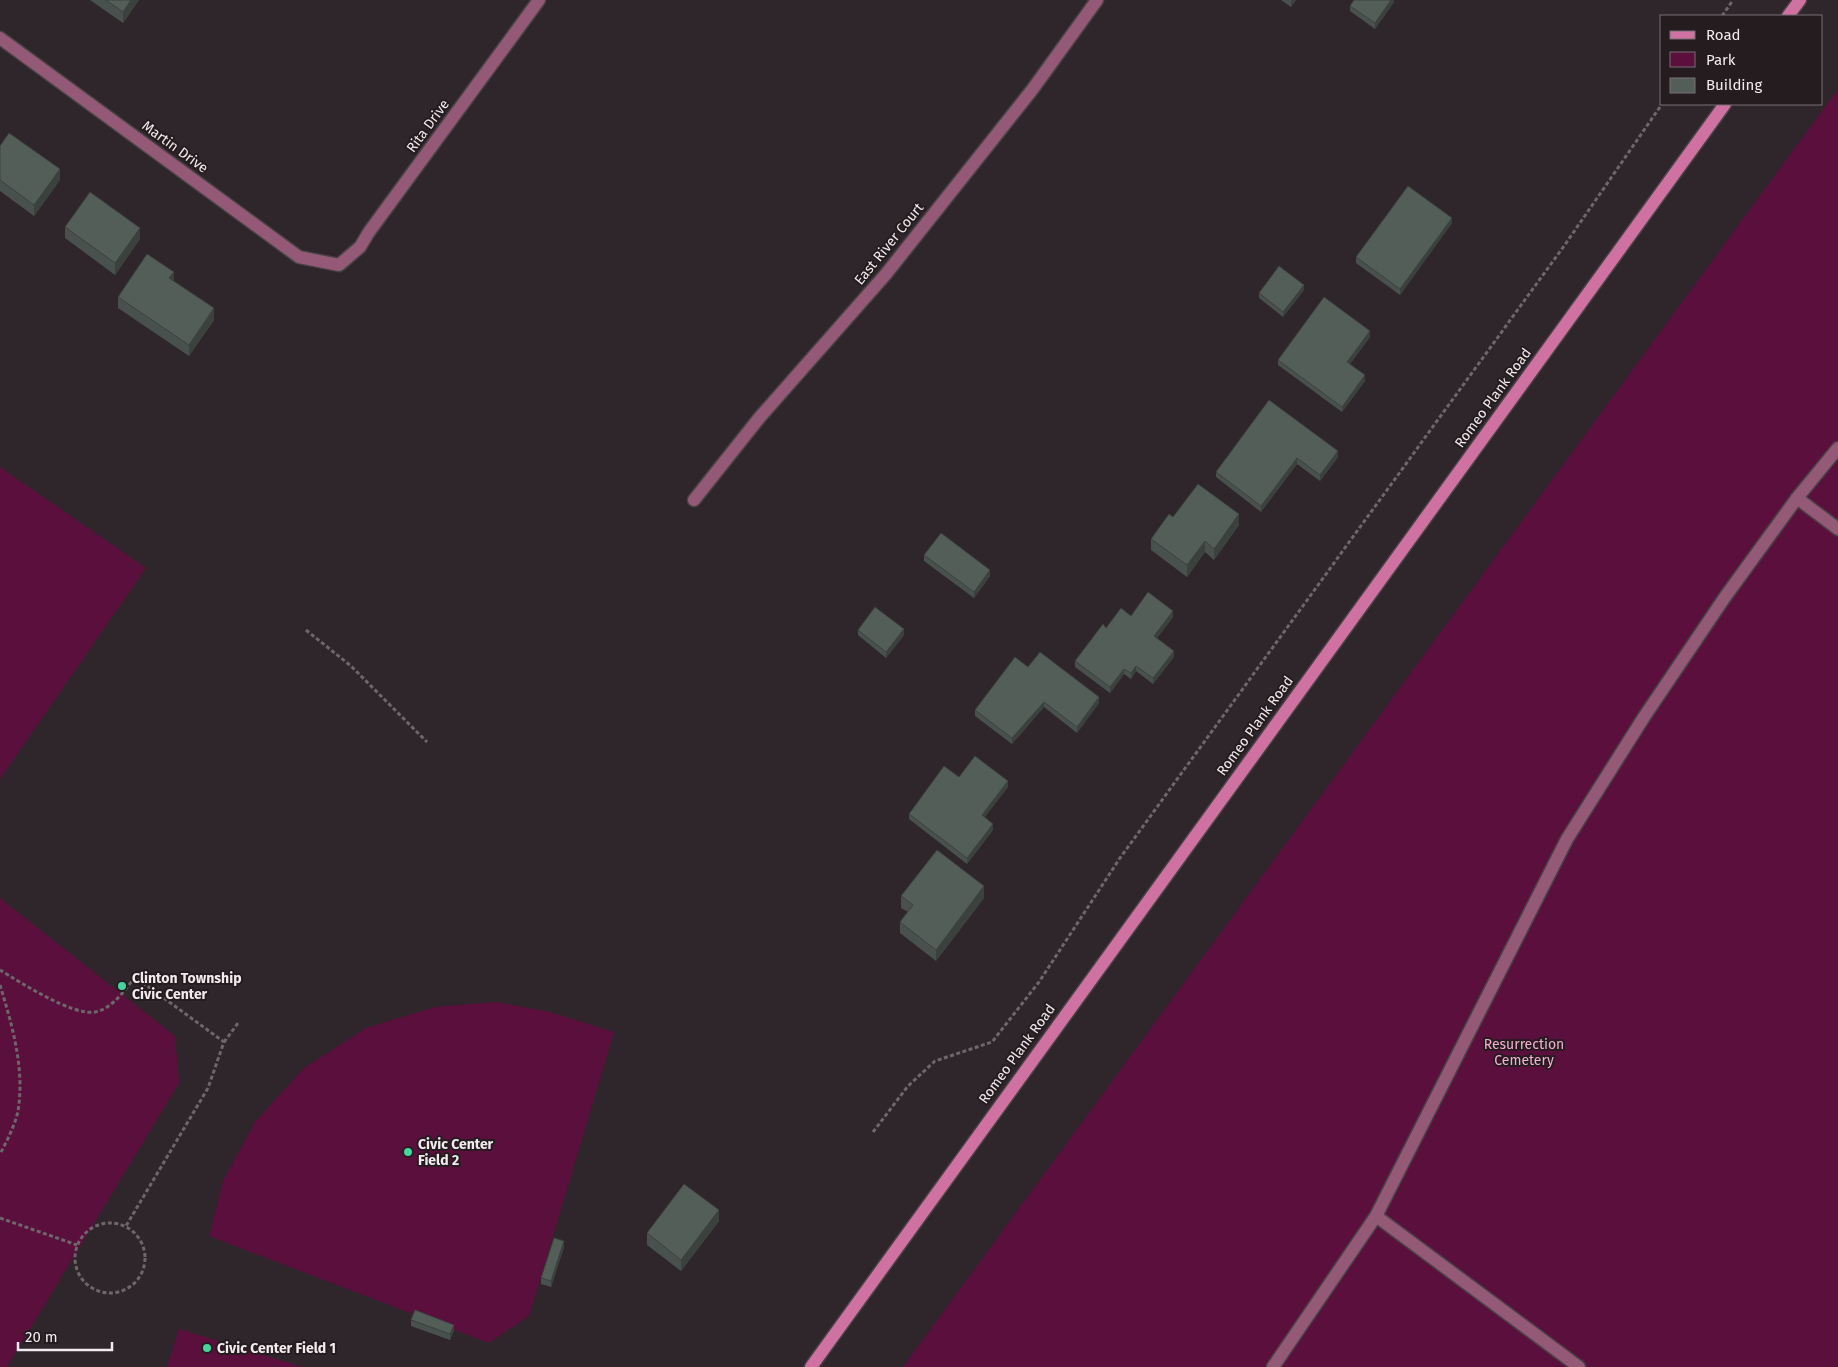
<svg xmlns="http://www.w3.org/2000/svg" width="1838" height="1367" font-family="'Fira Sans',sans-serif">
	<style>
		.green { fill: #5b0f3d }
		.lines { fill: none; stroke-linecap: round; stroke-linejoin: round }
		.lane-casing { stroke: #494245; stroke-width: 15 }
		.street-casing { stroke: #494245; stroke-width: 15 }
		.secondary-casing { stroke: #494245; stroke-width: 15 }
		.path { stroke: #6d666a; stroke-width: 3; stroke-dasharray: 4 2.5; stroke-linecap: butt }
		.lane { stroke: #935976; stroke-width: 12 }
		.street { stroke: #935976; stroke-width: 12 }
		.secondary { stroke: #cf72a2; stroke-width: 12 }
		.wall { fill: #48514d }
		.shaded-wall { fill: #3b423e }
		.building { fill: #545e59; stroke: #3b423e }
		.poi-dot { fill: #47d49e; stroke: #251c20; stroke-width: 2 }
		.labels { text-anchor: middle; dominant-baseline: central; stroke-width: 4; stroke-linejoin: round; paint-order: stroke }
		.street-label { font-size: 14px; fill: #f1ebee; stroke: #251c20 }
		.poi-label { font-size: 14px; font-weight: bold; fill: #f1ebee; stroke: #251c20; text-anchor: start }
		.park-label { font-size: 14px; fill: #f5add0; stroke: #251c20 }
	</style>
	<rect width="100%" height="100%" fill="#2e262a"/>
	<g class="green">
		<path d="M 1838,89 L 1838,1367 L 903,1367 Z"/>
		<path d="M 0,467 L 146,568 L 0,779 Z"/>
		<path d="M 0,898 L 175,1036 L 179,1083 L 7,1367 L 0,1367 Z"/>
		<path d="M 496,1002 L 550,1012 L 614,1032 L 529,1316 L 489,1343 L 209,1236 L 223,1181 L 255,1122 L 304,1068 L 366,1028 L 435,1007 Z"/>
		<path d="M 179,1329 L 303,1367 L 167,1367 Z"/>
	</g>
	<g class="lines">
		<g class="lane-casing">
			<g id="lane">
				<path d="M 1797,498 L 1838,529"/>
				<path d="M 1376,1216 L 1579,1367"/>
				<path d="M 1273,1367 L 1376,1216 L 1567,839 L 1644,717 L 1725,597 L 1797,498 L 1838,448"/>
			</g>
		</g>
		<g class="street-casing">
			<g id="street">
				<path d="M 0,38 L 299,257 L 339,265 L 360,247 L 369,232 L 539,0"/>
				<path d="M 694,500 L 760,417 L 886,274 L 1032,90 L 1097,0"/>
			</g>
		</g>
		<g class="secondary-casing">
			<g id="secondary">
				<path d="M 1788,16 L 1800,0"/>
				<path d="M 811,1367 L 1725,104"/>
			</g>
		</g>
		<g class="path">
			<path d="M 1722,16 L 1733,0"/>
			<path d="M 306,630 L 351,666 L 427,742"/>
			<path d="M 0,970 C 20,982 72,1016 95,1012 C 112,1009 125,990 135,977 L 224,1042 L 208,1088 L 126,1226"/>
			<path d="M 0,985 C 12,1025 25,1068 18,1111 C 15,1125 7,1141 0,1154"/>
			<path d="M 224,1042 L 238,1023"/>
			<path d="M 873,1132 L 908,1086 L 935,1061 L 992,1042 L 1039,982 L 1120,858 L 1564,246 L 1662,104"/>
			<path d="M 0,1218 L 77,1245"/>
			<circle cx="110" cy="1258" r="35"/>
		</g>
		<use href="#lane" class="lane"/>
		<use href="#street" class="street"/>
		<use href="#secondary" class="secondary"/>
	</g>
	<g class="wall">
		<path d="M 90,0 L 139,0 L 123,23 Z"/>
		<path d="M 1281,0 L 1296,0 L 1291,7 Z"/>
		<path d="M 1394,0 L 1394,2 L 1375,29 L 1350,11 L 1350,6 Z"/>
		<path d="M 0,146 L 60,180 L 34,216 L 0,191 Z"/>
		<path d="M 1452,223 L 1400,295 L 1356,263 L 1356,257 Z"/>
		<path d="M 65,227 L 140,239 L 115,275 L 65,238 Z"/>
		<path d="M 174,281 L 214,320 L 189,356 L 118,308 L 118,297 Z"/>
		<path d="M 1304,290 L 1283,317 L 1259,298 L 1259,293 Z"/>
		<path d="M 1370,337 L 1350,364 L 1365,381 L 1342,412 L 1278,365 L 1278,360 Z"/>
		<path d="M 1269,400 L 1338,457 L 1320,481 L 1297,464 L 1261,512 L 1216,477 L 1216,472 Z"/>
		<path d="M 1173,517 L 1239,525 L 1214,560 L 1205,552 L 1187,577 L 1151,550 L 1151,539 Z"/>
		<path d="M 924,555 L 990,576 L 974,598 L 924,561 Z"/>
		<path d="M 1131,616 L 1173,617 L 1157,638 L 1174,657 L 1153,684 L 1136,671 L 1131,679 L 1124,674 L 1110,693 L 1075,667 L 1075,661 Z"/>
		<path d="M 858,630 L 904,635 L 886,658 L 858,635 Z"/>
		<path d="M 1028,667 L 1099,703 L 1077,733 L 1044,707 L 1012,744 L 975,716 L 975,710 Z"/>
		<path d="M 959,777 L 1008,787 L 984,817 L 993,830 L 967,864 L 909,819 L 909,814 Z"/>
		<path d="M 901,896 L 984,898 L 936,961 L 900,933 L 900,922 L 908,912 L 901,908 Z"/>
		<path d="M 719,1221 L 681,1271 L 647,1245 L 647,1233 Z"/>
		<path d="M 564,1247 L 551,1287 L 541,1284 L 541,1278 Z"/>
		<path d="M 411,1320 L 454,1330 L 450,1340 L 411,1326 Z"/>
	</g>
	<g class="shaded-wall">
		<path d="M 131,0 L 139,0 L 123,23 L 123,12 Z"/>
		<path d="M 1291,0 L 1296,0 L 1291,7 Z"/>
		<path d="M 1391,0 L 1394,0 L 1394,2 L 1375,29 L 1375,23 Z"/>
		<path d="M 60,169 L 60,180 L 34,216 L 34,205 Z"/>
		<path d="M 1452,218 L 1452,223 L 1400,295 L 1400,289 Z"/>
		<path d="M 140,228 L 140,239 L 115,275 L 115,263 Z"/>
		<path d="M 174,272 L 174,283 L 169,278 Z"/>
		<path d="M 1304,285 L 1304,290 L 1283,317 L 1283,312 Z"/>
		<path d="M 214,308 L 214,320 L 189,356 L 189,345 Z"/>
		<path d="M 1370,331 L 1370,337 L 1347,368 L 1347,362 Z"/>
		<path d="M 1365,375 L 1365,381 L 1342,412 L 1342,407 Z"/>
		<path d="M 1338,451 L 1338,457 L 1320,481 L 1320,475 Z"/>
		<path d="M 1297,458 L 1297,464 L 1261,512 L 1261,506 Z"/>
		<path d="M 1239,514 L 1239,525 L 1214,560 L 1214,549 Z"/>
		<path d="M 1205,541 L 1205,552 L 1187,577 L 1187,565 Z"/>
		<path d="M 990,570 L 990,576 L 974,598 L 974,592 Z"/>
		<path d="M 1173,611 L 1173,617 L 1154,642 L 1154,636 Z"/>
		<path d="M 904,629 L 904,635 L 886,658 L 886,652 Z"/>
		<path d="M 1174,651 L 1174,657 L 1153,684 L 1153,678 Z"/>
		<path d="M 1136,666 L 1136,671 L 1131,679 L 1131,673 Z"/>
		<path d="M 1124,669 L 1124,674 L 1110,693 L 1110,687 Z"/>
		<path d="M 1099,697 L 1099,703 L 1077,733 L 1077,727 Z"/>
		<path d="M 1044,702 L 1044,707 L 1012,744 L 1012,738 Z"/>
		<path d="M 1008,781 L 1008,787 L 982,821 L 982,815 Z"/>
		<path d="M 993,824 L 993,830 L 967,864 L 967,858 Z"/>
		<path d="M 984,886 L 984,898 L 936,961 L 936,950 Z"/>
		<path d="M 719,1210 L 719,1221 L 681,1271 L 681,1260 Z"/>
		<path d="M 564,1241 L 564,1247 L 551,1287 L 551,1281 Z"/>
		<path d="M 454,1325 L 454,1330 L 450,1340 L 450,1334 Z"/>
	</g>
	<g class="building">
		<path d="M 106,0 L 131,0 L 123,12 Z"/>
		<path d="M 1354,0 L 1391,0 L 1375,23 L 1350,6 Z"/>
		<path d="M 9,133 L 60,169 L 34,205 L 0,180 L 0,146 Z"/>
		<path d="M 1408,186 L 1452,218 L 1400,289 L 1356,257 Z"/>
		<path d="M 90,192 L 140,228 L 115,263 L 65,227 Z"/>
		<path d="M 147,254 L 174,272 L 169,278 L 214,308 L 189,345 L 118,297 Z"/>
		<path d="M 1279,266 L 1304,285 L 1283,312 L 1259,293 Z"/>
		<path d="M 1324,297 L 1370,331 L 1347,362 L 1365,375 L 1342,407 L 1278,360 Z"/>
		<path d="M 1269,400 L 1338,451 L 1320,475 L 1297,458 L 1261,506 L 1216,472 Z"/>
		<path d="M 1198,484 L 1239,514 L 1214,549 L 1205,541 L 1187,565 L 1151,539 L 1169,514 L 1173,517 Z"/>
		<path d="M 941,533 L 990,570 L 974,592 L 924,555 Z"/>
		<path d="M 1148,592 L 1173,611 L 1154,636 L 1174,651 L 1153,678 L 1136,666 L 1131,673 L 1124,669 L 1110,687 L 1075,661 L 1103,624 L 1106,628 L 1121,608 L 1131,616 Z"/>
		<path d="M 875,607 L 904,629 L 886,652 L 858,630 Z"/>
		<path d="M 1040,652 L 1099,697 L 1077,727 L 1044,702 L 1012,738 L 975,710 L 1015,657 L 1028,667 Z"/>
		<path d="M 975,756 L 1008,781 L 982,815 L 993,824 L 967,858 L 909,814 L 944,766 L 959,777 Z"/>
		<path d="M 937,850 L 984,886 L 936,950 L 900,922 L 913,905 L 901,896 Z"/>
		<path d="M 684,1184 L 719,1210 L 681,1260 L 647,1233 Z"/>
		<path d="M 554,1238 L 564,1241 L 551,1281 L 541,1278 Z"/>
		<path d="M 415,1310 L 454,1325 L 450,1334 L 411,1320 Z"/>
	</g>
	<g class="poi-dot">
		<circle cx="122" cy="986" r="5"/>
		<circle cx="408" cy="1152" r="5"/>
		<circle cx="207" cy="1348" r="5"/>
	</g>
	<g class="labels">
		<g class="street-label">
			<text transform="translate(428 126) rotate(-54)">Rita Drive</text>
			<text transform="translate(175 147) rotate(36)">Martin Drive</text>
			<text transform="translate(889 244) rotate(-51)">East River Court</text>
			<text transform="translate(1493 398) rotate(-54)">Romeo Plank Road</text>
			<text transform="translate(1255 726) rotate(-54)">Romeo Plank Road</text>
			<text transform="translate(1017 1054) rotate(-54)">Romeo Plank Road</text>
		</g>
		<g class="poi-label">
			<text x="132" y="978">Clinton Township<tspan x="132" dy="16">Civic Center</tspan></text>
			<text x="418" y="1144">Civic Center<tspan x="418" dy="16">Field 2</tspan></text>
			<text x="217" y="1348">Civic Center Field 1</text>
		</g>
		<g class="park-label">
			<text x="1524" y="1044">Resurrection<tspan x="1524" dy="16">Cemetery</tspan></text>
		</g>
	</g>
	<rect x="1660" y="15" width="162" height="90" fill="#251c20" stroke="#776f72"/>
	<rect x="1670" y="31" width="25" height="8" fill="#cf72a2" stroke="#776f72"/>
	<text x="1706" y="40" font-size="15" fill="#f1ebee">Road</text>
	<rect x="1670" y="52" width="25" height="15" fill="#5b0f3d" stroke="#776f72"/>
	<text x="1706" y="65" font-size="15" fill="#f1ebee">Park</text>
	<rect x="1670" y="78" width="25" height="15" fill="#545e59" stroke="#776f72"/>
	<text x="1706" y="90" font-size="15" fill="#f1ebee">Building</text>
	<path d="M18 1342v8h94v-8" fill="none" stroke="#f1ebee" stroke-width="2.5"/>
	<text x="25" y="1342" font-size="15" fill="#f1ebee" stroke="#251c20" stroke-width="4" paint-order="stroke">20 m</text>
</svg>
